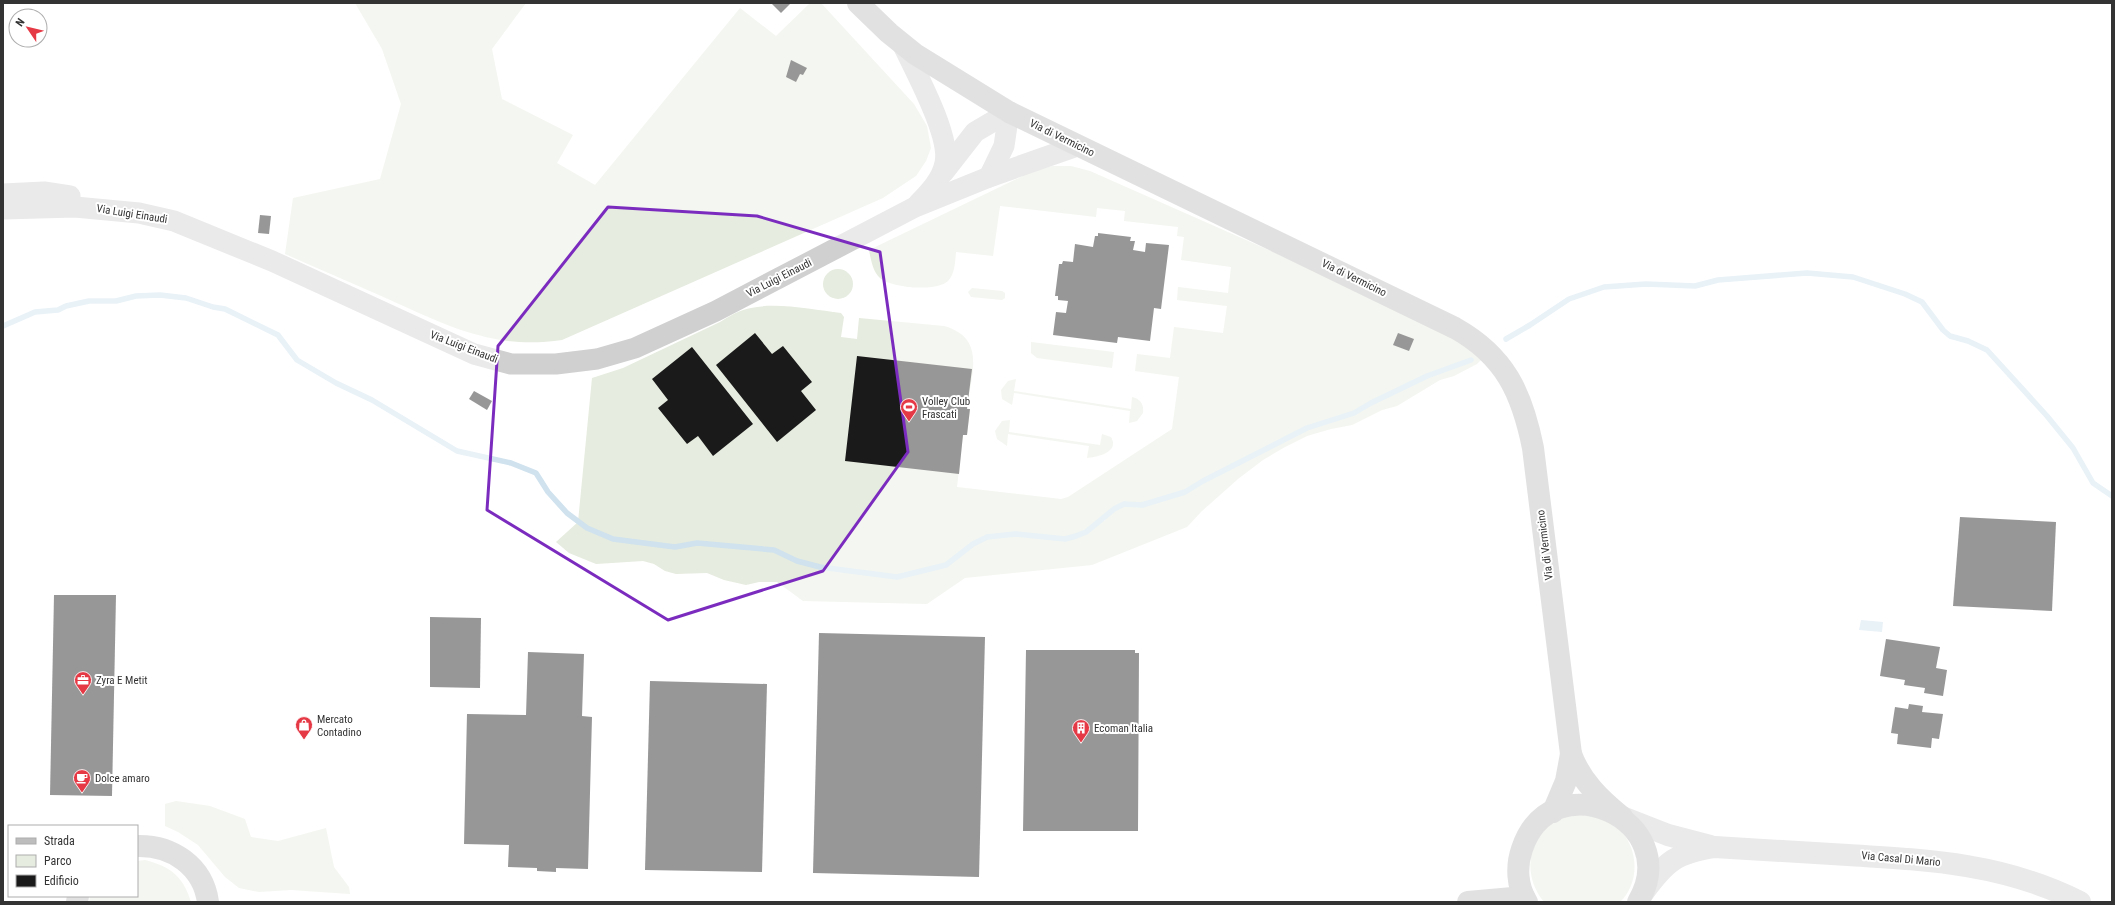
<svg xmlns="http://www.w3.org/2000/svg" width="2115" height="905" font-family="'Roboto Condensed',sans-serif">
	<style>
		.green { fill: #e6ecdf }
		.water { fill: #cfe2ee }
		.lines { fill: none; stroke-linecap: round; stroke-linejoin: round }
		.stream { stroke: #cfe2ee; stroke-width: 5.5 }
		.building { fill: #1a1a1a }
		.minor { stroke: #d0d0d0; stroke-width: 21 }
		.tertiary { stroke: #d0d0d0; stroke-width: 22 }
		.secondary { stroke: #bdbdbd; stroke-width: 22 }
		.marked { fill: none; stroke: #7b2cbf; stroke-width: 3; stroke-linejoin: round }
		.labels { text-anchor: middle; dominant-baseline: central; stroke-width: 4; stroke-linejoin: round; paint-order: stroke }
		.street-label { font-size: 11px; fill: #333; stroke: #fff }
		.poi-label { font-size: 11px; fill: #333; stroke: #fff; text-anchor: start }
	</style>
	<rect width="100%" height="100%" fill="#fff"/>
	<g class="green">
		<path d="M 355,3 L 526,3 L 492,49 L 502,99 L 573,135 L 557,163 L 595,185 L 740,8 L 776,36 L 810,3 L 821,3 L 914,104 L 927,126 L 931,148 L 926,161 L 916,176 L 883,198 L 562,340 C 494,350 448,326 388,299 C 354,284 319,269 285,254 L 293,198 L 380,179 L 401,104 L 382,49 Z"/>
		<path d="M 1052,166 L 1071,166 L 1090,171 L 1413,314 L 1466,346 L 1481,360 L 1477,364 L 1454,376 L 1440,380 L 1397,406 L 1382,410 L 1352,425 L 1331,429 L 1307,436 L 1285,447 L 1263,460 L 1238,479 L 1202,511 L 1187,527 L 1092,565 L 965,578 L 927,604 L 803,601 L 777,582 L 759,582 L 746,585 L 724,580 L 707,573 L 676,574 L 665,571 L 654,564 L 643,561 L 596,564 L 569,553 L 556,542 L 578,522 L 592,378 L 623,368 L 720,322 C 730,316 739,310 751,308 C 777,302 814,310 841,313 L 844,317 L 841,337 L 857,339 L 859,318 L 944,326 C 987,338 971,375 967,408 L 970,409 L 967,435 L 963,435 L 957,487 L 1061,499 L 1068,497 L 1172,429 L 1179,377 L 1135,371 L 1137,354 L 1170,358 L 1174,327 L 1223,333 L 1227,306 L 1177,300 L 1178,287 L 1228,293 L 1231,267 L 1181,260 L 1184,237 L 1177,236 L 1178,227 L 1124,221 L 1125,211 L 1097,208 L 1096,217 L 1000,206 L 993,256 L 956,252 C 955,262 955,274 948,281 C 937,292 891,288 880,278 C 873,272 871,260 869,250 L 1033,171 Z"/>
		<circle cx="838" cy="284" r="15"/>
		<path d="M 972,288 L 1002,291 L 1005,293 L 1005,298 L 1002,300 L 971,297 L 968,292 Z"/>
		<path d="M 1031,342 L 1114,352 L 1112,368 L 1037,358 L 1031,353 Z"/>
		<path d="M 1016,379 L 1014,391 L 1131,409 L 1132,397 C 1141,399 1144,405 1143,413 L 1137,421 L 1129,423 L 1130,411 L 1014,393 L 1012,405 L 1002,399 L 1001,390 L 1008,381 Z"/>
		<path d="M 1010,420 L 1009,432 L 1100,445 L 1102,434 L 1111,437 C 1120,452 1098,457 1087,458 L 1089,446 L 1008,434 L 1007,446 L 997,439 L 995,431 L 1002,421 Z"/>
		<path d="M 176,801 L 210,806 L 245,819 L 251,837 L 278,841 L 326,828 L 334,867 L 349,887 L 350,894 L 291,890 L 259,892 L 239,888 L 225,877 L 198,845 L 178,832 L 165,826 L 165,804 Z"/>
		<path d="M 1572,814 C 1577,814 1585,812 1590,814 C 1596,815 1619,828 1622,832 C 1639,852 1639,884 1620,902 L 1544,902 C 1523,877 1526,840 1555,821 C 1560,818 1566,816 1572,814 Z"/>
		<path d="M 145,860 C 171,867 183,876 191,902 L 89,902 L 90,896 L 137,896 L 137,861 Z"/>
	</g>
	<path class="water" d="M 1861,620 L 1883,622 L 1882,632 L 1859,630 Z"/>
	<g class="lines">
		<g class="stream">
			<path d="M 3,326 L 35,312 L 58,310 L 66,306 L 89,301 L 116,301 L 136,296 L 160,295 L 186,298 L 213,307 L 225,309 L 278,335 L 297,360 L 336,383 L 372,400 L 457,451 L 511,463 L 536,473 L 548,492 L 567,513 L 587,528 L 613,539 L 675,547 L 697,543 L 774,550 L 797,561 L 820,567 L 897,577 L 946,565 L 973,544 L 987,537 L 1015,534 L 1065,539 L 1076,536 L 1086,532 L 1114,509 L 1124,504 L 1142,505 L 1185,492 L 1203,481 L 1307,428 L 1354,413 L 1371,403 L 1427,376 L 1471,360"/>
			<path d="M 1506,339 L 1530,325 L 1569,299 L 1604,287 L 1646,284 L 1695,286 L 1718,280 L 1807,273 L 1853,277 L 1905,294 L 1922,302 L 1943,330 L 1950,336 L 1968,341 L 1987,350 L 2047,416 L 2073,448 L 2093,483 L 2112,496"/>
		</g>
	</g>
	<g class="building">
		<path d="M 771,3 L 791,3 L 781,13 Z"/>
		<path d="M 791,60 L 807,68 L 803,75 L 800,74 L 796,82 L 786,77 Z"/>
		<path d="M 260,215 L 271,216 L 269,234 L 258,233 Z"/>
		<path d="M 1098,233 L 1131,237 L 1130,241 L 1135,241 L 1133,250 L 1145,252 L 1146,243 L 1169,245 L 1161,309 L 1154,308 L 1150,341 L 1118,337 L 1117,343 L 1053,335 L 1056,312 L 1066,313 L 1068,301 L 1058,300 L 1058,296 L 1055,296 L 1059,264 L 1062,264 L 1063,261 L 1073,262 L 1075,244 L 1093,247 L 1095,236 L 1098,236 Z"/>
		<path d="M 755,333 L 772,354 L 783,346 L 812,382 L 801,391 L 816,410 L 777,442 L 716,365 Z"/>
		<path d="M 1398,333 L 1414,339 L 1409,351 L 1393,345 Z"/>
		<path d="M 692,347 L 753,424 L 713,456 L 698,436 L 687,444 L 658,408 L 668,400 L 652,379 Z"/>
		<path d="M 857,356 L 972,369 L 967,409 L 970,409 L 967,435 L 963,435 L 959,474 L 845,461 Z"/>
		<path d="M 474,391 L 492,401 L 487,410 L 469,399 Z"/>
		<path d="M 1960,517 L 2056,522 L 2052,611 L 1953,606 Z"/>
		<path d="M 54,595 L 116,595 L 112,796 L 50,795 Z"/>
		<path d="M 430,617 L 481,618 L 480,688 L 430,687 Z"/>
		<path d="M 819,633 L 985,637 L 979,877 L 813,873 Z"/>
		<path d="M 1886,639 L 1940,647 L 1936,668 L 1947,670 L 1943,696 L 1924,693 L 1925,688 L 1904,685 L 1905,680 L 1880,676 Z"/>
		<path d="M 1026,650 L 1135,650 L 1135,653 L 1139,653 L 1138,831 L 1023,831 Z"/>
		<path d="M 528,652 L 584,654 L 582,716 L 592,717 L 588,869 L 556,868 L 556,872 L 537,871 L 537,868 L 508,867 L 509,845 L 464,844 L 467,714 L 526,715 Z"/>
		<path d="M 650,681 L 767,684 L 762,872 L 645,870 Z"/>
		<path d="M 1909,704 L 1923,706 L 1922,712 L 1943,714 L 1939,739 L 1932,738 L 1931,748 L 1897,744 L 1898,734 L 1891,733 L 1895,707 L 1908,709 Z"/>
	</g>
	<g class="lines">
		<g class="minor">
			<path d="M 903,45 C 915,71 951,136 945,163 C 942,179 930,192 918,204"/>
			<path d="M 943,173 L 975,132 L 1009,112"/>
			<path d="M 989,177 L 1004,146 L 1009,112"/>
			<path d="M 3,194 L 44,192 L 70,196"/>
			<path d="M 3,209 L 75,207 L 139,213 L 174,221 L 272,261 L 474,354 L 511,364 L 556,364 L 597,359 L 635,348 L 716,311 L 915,207 L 989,177 L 1077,146"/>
		</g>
		<g class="tertiary">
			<path d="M 1622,817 L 1668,835 L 1710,846"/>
			<path d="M 1643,893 C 1666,861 1676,853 1715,847 C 1759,850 1803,852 1848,855 C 1931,860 2005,864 2080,902"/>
		</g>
		<g class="secondary">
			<path d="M 858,3 L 889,33 L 915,54 L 1009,112 L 1455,328 C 1505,356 1522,393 1533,448 L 1571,754 C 1581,781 1600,799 1622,817"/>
			<path d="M 1553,812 L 1566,781 L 1571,754"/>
			<path d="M 137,846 C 172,845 203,866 208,902"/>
			<path d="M 77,902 L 78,896"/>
			<path d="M 1468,902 L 1524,897"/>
			<path d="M 1527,902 C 1517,887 1516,866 1522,849 C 1552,759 1686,821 1638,902"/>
		</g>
	</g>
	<path d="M0 0H2115V905H0ZM 608,207 L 757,216 L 880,252 L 908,452 L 823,571 L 668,620 L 487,510 L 498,346 Z" fill="#fff" fill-opacity=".55" fill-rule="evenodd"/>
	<path class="marked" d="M 608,207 L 757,216 L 880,252 L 908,452 L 823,571 L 668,620 L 487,510 L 498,346 Z"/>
	<defs>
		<g id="stadium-pin" transform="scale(0.9)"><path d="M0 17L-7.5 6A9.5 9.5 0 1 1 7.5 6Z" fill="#e63946" stroke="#fff"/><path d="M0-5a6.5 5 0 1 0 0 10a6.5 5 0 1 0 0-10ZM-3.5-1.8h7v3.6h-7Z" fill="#fff"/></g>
		<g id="office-pin" transform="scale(0.9)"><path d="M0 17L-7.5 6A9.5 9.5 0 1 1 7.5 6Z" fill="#e63946" stroke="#fff"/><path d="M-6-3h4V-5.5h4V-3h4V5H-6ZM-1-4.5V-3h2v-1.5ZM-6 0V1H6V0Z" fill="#fff"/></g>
		<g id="shop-pin" transform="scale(0.9)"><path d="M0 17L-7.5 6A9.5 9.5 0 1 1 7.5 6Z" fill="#e63946" stroke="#fff"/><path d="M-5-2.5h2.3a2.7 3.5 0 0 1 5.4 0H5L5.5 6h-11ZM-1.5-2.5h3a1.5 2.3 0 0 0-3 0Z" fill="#fff"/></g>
		<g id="building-pin" transform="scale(0.9)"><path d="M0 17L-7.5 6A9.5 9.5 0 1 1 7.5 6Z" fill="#e63946" stroke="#fff"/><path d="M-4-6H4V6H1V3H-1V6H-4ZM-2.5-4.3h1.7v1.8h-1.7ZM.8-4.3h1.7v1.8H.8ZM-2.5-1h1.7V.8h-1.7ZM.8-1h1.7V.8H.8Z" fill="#fff"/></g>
		<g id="cafe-pin" transform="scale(0.9)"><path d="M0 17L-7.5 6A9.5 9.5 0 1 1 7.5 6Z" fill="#e63946" stroke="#fff"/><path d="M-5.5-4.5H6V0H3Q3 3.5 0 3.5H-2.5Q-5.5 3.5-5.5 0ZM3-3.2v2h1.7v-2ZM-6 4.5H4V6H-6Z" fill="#fff"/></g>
	</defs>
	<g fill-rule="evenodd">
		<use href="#stadium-pin" x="909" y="407"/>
		<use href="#office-pin" x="83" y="680"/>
		<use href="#shop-pin" x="304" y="725"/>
		<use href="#building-pin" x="1081" y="728"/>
		<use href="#cafe-pin" x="82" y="778"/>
	</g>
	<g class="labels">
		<g class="street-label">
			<text transform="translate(1062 138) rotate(26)">Via di Vermicino</text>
			<text transform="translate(132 214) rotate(9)">Via Luigi Einaudi</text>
			<text transform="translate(779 278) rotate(-27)">Via Luigi Einaudi</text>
			<text transform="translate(1354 278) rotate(26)">Via di Vermicino</text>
			<text transform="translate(464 347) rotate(21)">Via Luigi Einaudi</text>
			<text transform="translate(1545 545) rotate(-97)">Via di Vermicino</text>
			<text transform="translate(1901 859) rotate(5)">Via Casal Di Mario</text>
		</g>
		<g class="poi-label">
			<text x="922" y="401">Volley Club<tspan x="922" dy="13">Frascati</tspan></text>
			<text x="96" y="680">Zyra E Metit</text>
			<text x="317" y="719">Mercato<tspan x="317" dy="13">Contadino</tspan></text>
			<text x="1094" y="728">Ecoman Italia</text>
			<text x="95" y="778">Dolce amaro</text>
		</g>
	</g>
	<rect width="2115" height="905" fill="none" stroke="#333333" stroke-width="8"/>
	<rect x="8" y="825" width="130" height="72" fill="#ffffff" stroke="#adadad"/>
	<rect x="16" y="838" width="20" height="6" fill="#bdbdbd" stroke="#adadad"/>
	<text x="44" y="845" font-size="12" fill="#333333">Strada</text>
	<rect x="16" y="855" width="20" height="12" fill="#e6ecdf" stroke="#adadad"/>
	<text x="44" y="865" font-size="12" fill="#333333">Parco</text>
	<rect x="16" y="875" width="20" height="12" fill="#1a1a1a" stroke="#adadad"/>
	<text x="44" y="885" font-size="12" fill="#333333">Edificio</text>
	<g transform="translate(28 28) rotate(305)"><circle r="19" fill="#ffffff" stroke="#adadad"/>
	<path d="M0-3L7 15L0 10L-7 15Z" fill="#e63946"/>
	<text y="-6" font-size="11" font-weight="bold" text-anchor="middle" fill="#333333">N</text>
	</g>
</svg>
